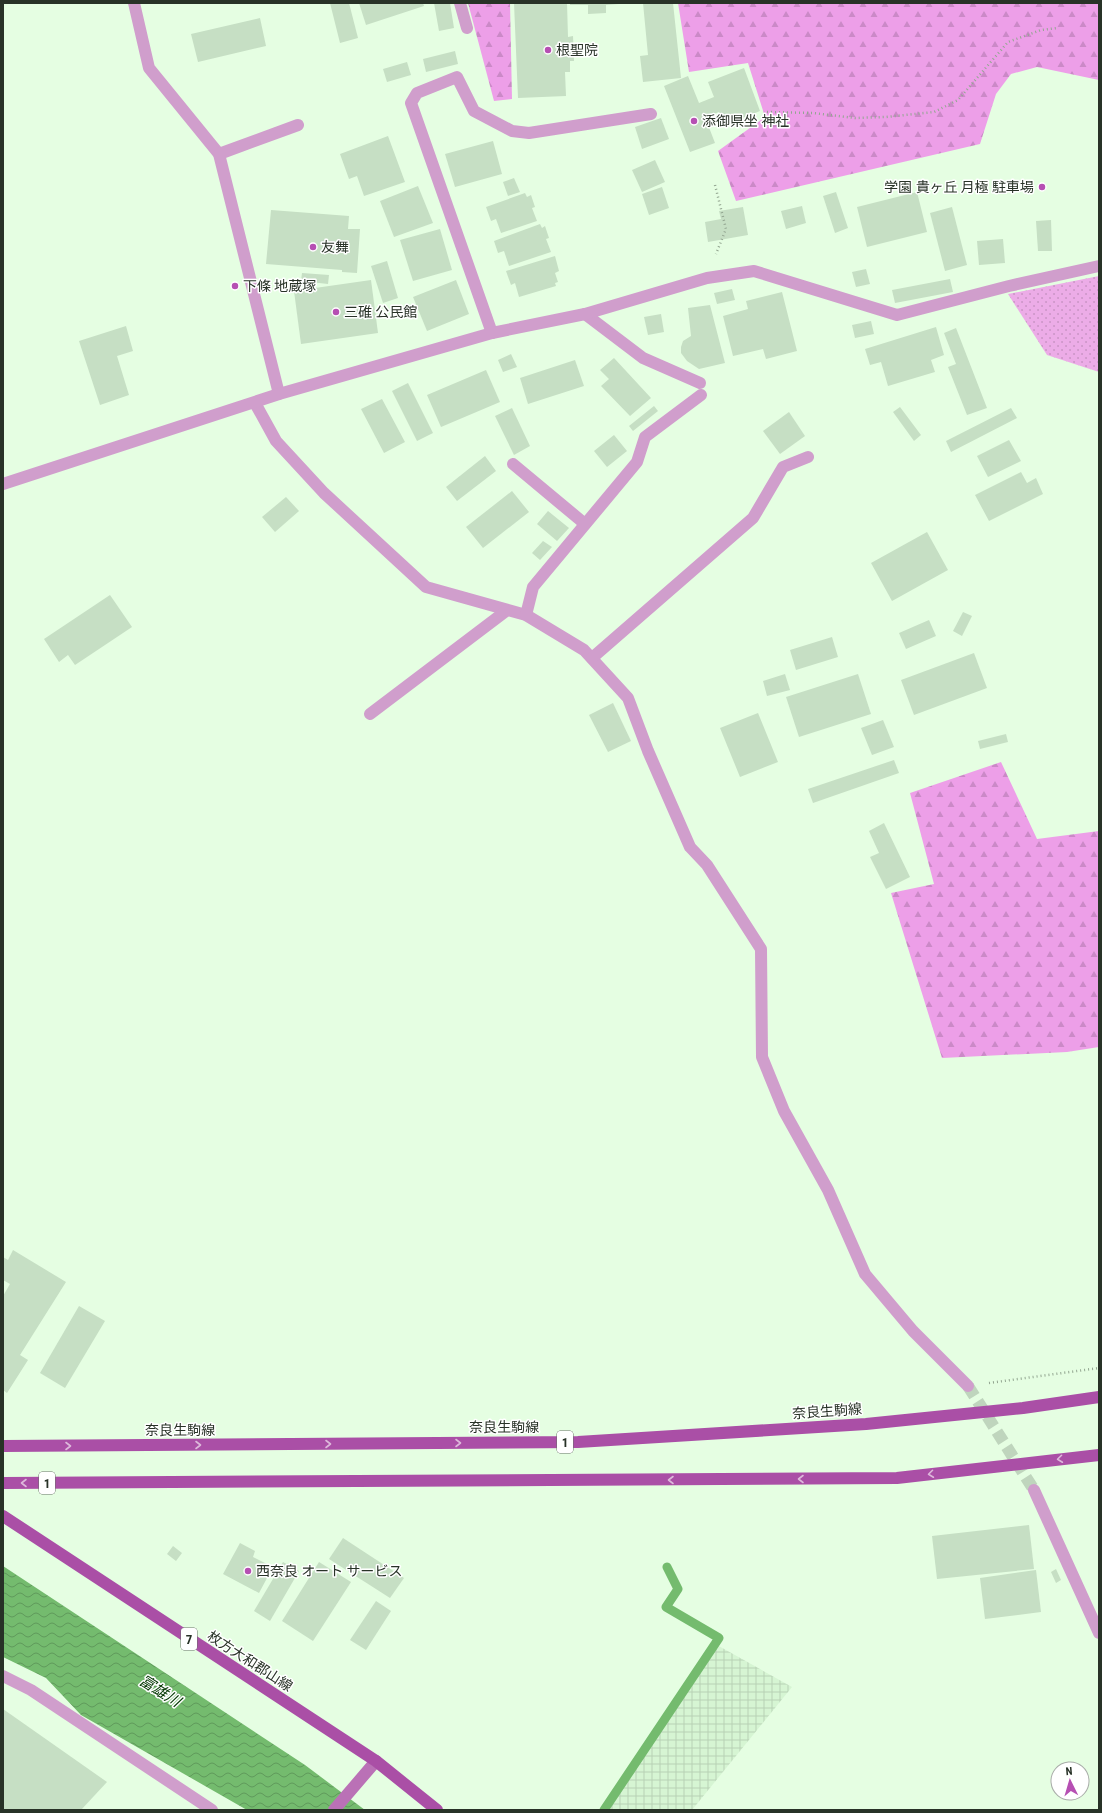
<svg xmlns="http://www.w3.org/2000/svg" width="1102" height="1813" font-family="'Roboto Condensed','Noto Sans JP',sans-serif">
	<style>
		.industrial { fill: url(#industrial-grid) }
		.forest { fill: url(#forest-firs) }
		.park { fill: url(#park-dots) }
		.water { fill: url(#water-waves) }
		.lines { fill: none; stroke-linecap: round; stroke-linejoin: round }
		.stream { stroke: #74bb6e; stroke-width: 9 }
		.building { fill: #c6dfc4 }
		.street-tunnel { stroke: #bfd5bd; stroke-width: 12; stroke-dasharray: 12 6; stroke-linecap: butt }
		.path { stroke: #93a691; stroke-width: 2.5; stroke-dasharray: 1 3; stroke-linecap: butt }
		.street { stroke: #d09ecc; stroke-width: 12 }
		.secondary { stroke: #ba71b6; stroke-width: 12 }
		.primary { stroke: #aa4fa6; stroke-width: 12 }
		.oneway { stroke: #ddb9db }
		.poi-dot { fill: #b64fb3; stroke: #fff; stroke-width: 1.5 }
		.labels { text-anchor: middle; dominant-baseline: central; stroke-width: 3; stroke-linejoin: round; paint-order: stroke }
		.shield { fill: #fff; stroke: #687068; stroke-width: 1 }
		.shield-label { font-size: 13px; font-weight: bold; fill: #283227 }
		.poi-label { font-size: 14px; fill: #283227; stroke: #fff; text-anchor: start }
		.street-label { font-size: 14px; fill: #283227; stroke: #fff }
		.water-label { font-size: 15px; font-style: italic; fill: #043803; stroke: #fff }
	</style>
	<defs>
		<pattern id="industrial-grid" width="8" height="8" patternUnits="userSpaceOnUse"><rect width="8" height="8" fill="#d6f5d3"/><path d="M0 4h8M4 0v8" fill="none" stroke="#b8d2b5"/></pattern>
		<pattern id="forest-firs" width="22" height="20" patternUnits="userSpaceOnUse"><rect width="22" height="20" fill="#ed9fe8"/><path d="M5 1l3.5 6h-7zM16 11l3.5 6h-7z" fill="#cb89c7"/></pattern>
		<pattern id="park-dots" width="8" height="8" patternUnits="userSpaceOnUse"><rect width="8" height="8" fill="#ecace7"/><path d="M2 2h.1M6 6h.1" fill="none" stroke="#ca94c6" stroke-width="1.8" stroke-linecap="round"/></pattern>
		<pattern id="water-waves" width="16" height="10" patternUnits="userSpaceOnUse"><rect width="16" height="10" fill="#74bb6e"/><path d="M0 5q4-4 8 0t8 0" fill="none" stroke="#5f995a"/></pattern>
	</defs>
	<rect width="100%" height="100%" fill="#e5fee2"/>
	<path class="industrial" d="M 717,1645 L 792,1687 L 692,1810 L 607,1810 Z"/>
	<g class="forest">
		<path d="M 468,3 L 510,3 L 512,99 L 494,101 Z"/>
		<path d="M 678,3 L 1099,3 L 1099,80 L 1037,67 L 1011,74 L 996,94 L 980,144 L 736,201 L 718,151 L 765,117 L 748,63 L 689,72 Z"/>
		<path d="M 1001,762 L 1037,839 L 1099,831 L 1099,1047 L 1067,1052 L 942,1058 L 891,893 L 934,884 L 910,793 Z"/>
	</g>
	<path class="park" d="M 1099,276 L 1099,372 L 1047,355 L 1008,294 Z"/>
	<path class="water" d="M 3,1566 L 305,1765 L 365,1810 L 247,1810 L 81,1715 L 46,1678 L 3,1657 Z"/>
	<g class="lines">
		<path class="stream" d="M 604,1810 L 719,1638 L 666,1607 L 678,1589 L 667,1567"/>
	</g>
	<g class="building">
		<path d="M 330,3 L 349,3 L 358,38 L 340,43 Z"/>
		<path d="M 359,3 L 423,3 L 424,6 L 366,25 Z"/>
		<path d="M 434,3 L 450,3 L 454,28 L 439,31 Z"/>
		<path d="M 514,3 L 567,3 L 568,37 L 573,36 L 574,61 L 570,61 L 570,72 L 565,72 L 566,96 L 518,98 Z"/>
		<path d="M 570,3 L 619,3 L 619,4 L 606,5 L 606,13 L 588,14 L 588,5 L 570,5 Z"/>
		<path d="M 643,3 L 673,3 L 681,78 L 643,82 L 640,56 L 648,55 Z"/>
		<path d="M 260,18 L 266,46 L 198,62 L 191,34 Z"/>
		<path d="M 455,51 L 458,64 L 426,72 L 423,59 Z"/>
		<path d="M 407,62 L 411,75 L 387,82 L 383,69 Z"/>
		<path d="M 744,68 L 760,111 L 725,125 L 719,112 L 705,117 L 715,143 L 690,152 L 664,86 L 688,76 L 699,103 L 714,97 L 708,82 Z"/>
		<path d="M 661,118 L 669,139 L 642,149 L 635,127 Z"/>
		<path d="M 388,136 L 405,182 L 364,196 L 357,176 L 349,179 L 340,154 Z"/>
		<path d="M 493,141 L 502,174 L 455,187 L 445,154 Z"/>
		<path d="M 655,160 L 665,182 L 642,192 L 632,170 Z"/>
		<path d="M 514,178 L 520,192 L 508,196 L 503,182 Z"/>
		<path d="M 418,186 L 433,223 L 394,237 L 380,201 Z"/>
		<path d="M 662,187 L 669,208 L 649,215 L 642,194 Z"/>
		<path d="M 836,192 L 848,228 L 835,233 L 823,196 Z"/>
		<path d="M 917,192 L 927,232 L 867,247 L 857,207 Z"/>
		<path d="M 525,193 L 527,197 L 531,195 L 535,207 L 532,208 L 537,221 L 501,233 L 496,219 L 491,221 L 486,207 Z"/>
		<path d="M 802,206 L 806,223 L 786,229 L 781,211 Z"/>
		<path d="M 743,207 L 748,235 L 708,242 L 705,222 L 721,219 L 719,211 Z"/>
		<path d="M 952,207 L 967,265 L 945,271 L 930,213 Z"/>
		<path d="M 271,210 L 349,216 L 348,229 L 360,229 L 357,273 L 342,272 L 342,270 L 266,264 Z"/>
		<path d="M 1051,220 L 1052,251 L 1038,251 L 1036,221 Z"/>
		<path d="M 540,224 L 542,228 L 545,226 L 549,238 L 546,239 L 551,252 L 509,266 L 504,251 L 498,253 L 494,241 Z"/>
		<path d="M 440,229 L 452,270 L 413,281 L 400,240 Z"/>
		<path d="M 1003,239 L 1005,263 L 979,265 L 977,241 Z"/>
		<path d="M 555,256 L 559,271 L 555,273 L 558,282 L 555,283 L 556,286 L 519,297 L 515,283 L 511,285 L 506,271 Z"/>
		<path d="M 387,261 L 398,298 L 383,303 L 371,266 Z"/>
		<path d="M 866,269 L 870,284 L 856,287 L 852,272 Z"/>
		<path d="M 302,273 L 329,275 L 328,284 L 301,281 Z"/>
		<path d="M 950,279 L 953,292 L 895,303 L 892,290 Z"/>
		<path d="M 371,280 L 378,333 L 301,344 L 294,291 Z"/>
		<path d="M 456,280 L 469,314 L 427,331 L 413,297 Z"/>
		<path d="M 732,289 L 735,300 L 717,304 L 714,293 Z"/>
		<path d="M 782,292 L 797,351 L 766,359 L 763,349 L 733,356 L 723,316 L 748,309 L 746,301 Z"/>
		<path d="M 710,305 L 725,363 L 699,369 L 687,361 L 681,353 L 681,347 L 683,341 L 691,336 L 688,308 Z"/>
		<path d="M 661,314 L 664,332 L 648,335 L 644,317 Z"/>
		<path d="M 871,321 L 874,334 L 855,338 L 852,325 Z"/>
		<path d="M 126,326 L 133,351 L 117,356 L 129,395 L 100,405 L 79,341 Z"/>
		<path d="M 936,327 L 944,355 L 931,360 L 935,372 L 888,386 L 881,362 L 870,365 L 865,349 Z"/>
		<path d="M 956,328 L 987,408 L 967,415 L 948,367 L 956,364 L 944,333 Z"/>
		<path d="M 511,354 L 517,367 L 503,372 L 498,360 Z"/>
		<path d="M 614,358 L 651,398 L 630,416 L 601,386 L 609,379 L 600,370 Z"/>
		<path d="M 575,360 L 584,386 L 528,404 L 520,378 Z"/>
		<path d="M 486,370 L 500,402 L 441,427 L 427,395 Z"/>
		<path d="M 408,383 L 433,433 L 417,441 L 392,391 Z"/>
		<path d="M 382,399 L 405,442 L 384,453 L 361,409 Z"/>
		<path d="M 654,406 L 658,411 L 633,431 L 629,426 Z"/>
		<path d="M 900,407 L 921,435 L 914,441 L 893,412 Z"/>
		<path d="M 512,408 L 530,446 L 514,455 L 495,416 Z"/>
		<path d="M 1011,408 L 1017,418 L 951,452 L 946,441 Z"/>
		<path d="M 789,412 L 805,436 L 780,454 L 763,431 Z"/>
		<path d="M 614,435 L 627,451 L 607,467 L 594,451 Z"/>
		<path d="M 1009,440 L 1021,461 L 988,477 L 977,456 Z"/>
		<path d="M 485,456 L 496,471 L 457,501 L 446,487 Z"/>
		<path d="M 1021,472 L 1027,483 L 1036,478 L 1043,494 L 989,521 L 975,495 Z"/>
		<path d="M 512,491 L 529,512 L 483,548 L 466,527 Z"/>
		<path d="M 286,497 L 299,511 L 275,532 L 262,517 Z"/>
		<path d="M 548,511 L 569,528 L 557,541 L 537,524 Z"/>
		<path d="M 927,532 L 948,570 L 892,601 L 871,563 Z"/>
		<path d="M 543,541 L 552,547 L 540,560 L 532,553 Z"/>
		<path d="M 110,595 L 132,627 L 75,665 L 68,655 L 59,662 L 44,639 Z"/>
		<path d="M 963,612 L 972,616 L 962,636 L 953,631 Z"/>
		<path d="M 929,620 L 936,636 L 906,649 L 899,633 Z"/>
		<path d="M 832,637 L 838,657 L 796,670 L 790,650 Z"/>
		<path d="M 974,653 L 987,688 L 914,715 L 901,680 Z"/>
		<path d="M 785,674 L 790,690 L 767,696 L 763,681 Z"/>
		<path d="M 858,674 L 871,714 L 799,737 L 786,697 Z"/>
		<path d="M 613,703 L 631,741 L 608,752 L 589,715 Z"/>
		<path d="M 758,713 L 778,762 L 740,777 L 720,728 Z"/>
		<path d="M 883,720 L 894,747 L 872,755 L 861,728 Z"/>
		<path d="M 1006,734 L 1008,742 L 980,749 L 978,741 Z"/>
		<path d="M 894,760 L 899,773 L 813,803 L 808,789 Z"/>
		<path d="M 884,823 L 910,877 L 886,889 L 870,857 L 879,853 L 869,831 Z"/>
		<path d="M 13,1250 L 66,1282 L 20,1355 L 28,1360 L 7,1393 L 3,1390 L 3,1296 L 10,1284 L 3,1280 L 3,1257 L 8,1260 Z"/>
		<path d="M 79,1306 L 105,1321 L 65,1388 L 40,1373 Z"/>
		<path d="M 1029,1525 L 1034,1569 L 937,1579 L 932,1536 Z"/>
		<path d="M 343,1538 L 404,1578 L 390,1598 L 329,1559 Z"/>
		<path d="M 240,1543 L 255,1551 L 253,1557 L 273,1567 L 259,1593 L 223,1574 Z"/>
		<path d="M 173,1546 L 182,1553 L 176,1561 L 167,1554 Z"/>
		<path d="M 283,1562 L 299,1571 L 270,1621 L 254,1611 Z"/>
		<path d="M 319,1562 L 351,1582 L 313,1641 L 282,1621 Z"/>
		<path d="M 1056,1569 L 1061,1580 L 1056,1583 L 1051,1572 Z"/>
		<path d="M 1036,1570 L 1041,1612 L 985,1619 L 980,1578 Z"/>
		<path d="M 376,1601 L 391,1611 L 366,1650 L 350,1640 Z"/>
		<path d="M 3,1709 L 107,1782 L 81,1810 L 3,1810 Z"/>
	</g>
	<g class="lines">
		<path class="street-tunnel" d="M 968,1386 L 1034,1490"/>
		<g class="path">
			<path d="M 767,112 L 813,113 L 855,118 L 886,117 L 934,112 L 958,100 L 1008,42 L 1041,30 L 1057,28"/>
			<path d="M 715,185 L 726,229 L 716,254"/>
			<path d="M 989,1383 L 1099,1368"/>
		</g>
		<g class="street">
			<path d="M 134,3 L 149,68 L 219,154 L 279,394"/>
			<path d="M 460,3 L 467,28"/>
			<path d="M 219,154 L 298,125"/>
			<path d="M 585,314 L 643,358 L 700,383"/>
			<path d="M 492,333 L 411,103 L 417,93 L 457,77 L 474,111 L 512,131 L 529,133 L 651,114"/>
			<path d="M 255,403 L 276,441 L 324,493 L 426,587 L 526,615 L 584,650 L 628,698 L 648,751 L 690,847 L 707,865 L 761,949 L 762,1057 L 784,1111 L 828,1190 L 865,1274 L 913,1331 L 968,1386"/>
			<path d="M 513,464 L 585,524"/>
			<path d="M 3,484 L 279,394 L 492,333 L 585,314 L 707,278 L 754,271 L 897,315 L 1009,286 L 1099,266"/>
			<path d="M 526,615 L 533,587 L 637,462 L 645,437 L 701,395"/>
			<path d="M 592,658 L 753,518 L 783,467 L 808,457"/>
			<path d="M 370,714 L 506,611"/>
			<path d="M 1034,1490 L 1099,1633"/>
			<path d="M 3,1676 L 31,1690 L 212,1810"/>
		</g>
		<path class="secondary" d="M 334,1810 L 376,1761"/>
		<g class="primary">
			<path d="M 3,1446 L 578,1442 L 866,1424 L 1023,1408 L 1099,1397"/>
			<path d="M 3,1483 L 897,1478 L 1099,1455"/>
			<path d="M 3,1516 L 376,1761 L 437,1810"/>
		</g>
	</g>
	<defs><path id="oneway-chevron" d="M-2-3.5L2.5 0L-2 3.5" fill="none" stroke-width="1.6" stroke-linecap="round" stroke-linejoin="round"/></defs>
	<g class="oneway">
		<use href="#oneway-chevron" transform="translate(458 1443)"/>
		<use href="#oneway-chevron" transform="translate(328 1444)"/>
		<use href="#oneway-chevron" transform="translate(198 1445)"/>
		<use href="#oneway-chevron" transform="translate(68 1446)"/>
		<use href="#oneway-chevron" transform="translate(1060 1459) rotate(173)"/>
		<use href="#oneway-chevron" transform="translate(931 1474) rotate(173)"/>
		<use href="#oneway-chevron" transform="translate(801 1479) rotate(180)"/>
		<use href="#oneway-chevron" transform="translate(671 1480) rotate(180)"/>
		<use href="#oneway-chevron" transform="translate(24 1483) rotate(-180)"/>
	</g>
	<g class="poi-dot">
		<circle cx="548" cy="50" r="4"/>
		<circle cx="694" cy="121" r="4"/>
		<circle cx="1042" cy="187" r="4"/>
		<circle cx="313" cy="247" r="4"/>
		<circle cx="235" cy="286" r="4"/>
		<circle cx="336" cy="312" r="4"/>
		<circle cx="248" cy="1571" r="4"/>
	</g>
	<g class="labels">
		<g class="shield">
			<rect x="557" y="1431" width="16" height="22" rx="3"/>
			<rect x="39" y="1472" width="16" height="22" rx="3"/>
			<rect x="181" y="1628" width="16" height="22" rx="3"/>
		</g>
		<g class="shield-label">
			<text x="565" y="1442">1</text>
			<text x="47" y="1483">1</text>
			<text x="189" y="1639">7</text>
		</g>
		<g class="poi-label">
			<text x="556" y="50">根聖院</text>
			<text x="702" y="121">添御県坐 神社</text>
			<text x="1034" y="187" text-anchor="end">学園 貴ヶ丘 月極 駐車場</text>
			<text x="321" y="247">友舞</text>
			<text x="243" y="286">下條 地蔵塚</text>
			<text x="344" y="312">三碓 公民館</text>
			<text x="256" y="1571">西奈良 オート サービス</text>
		</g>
		<g class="street-label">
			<text transform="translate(827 1411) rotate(-4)">奈良生駒線</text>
			<text x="504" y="1427">奈良生駒線</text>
			<text x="180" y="1430">奈良生駒線</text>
			<text transform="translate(250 1661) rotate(33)">枚方大和郡山線</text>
		</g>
		<g class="water-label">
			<text transform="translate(160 1691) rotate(32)">富雄川</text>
		</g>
	</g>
	<rect width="1102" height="1813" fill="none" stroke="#283227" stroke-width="8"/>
	<g transform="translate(1070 1781) rotate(355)"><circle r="19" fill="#ffffff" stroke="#a9ada9"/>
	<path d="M0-3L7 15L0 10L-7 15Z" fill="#b64fb3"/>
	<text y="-6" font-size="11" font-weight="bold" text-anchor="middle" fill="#283227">N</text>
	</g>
</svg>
